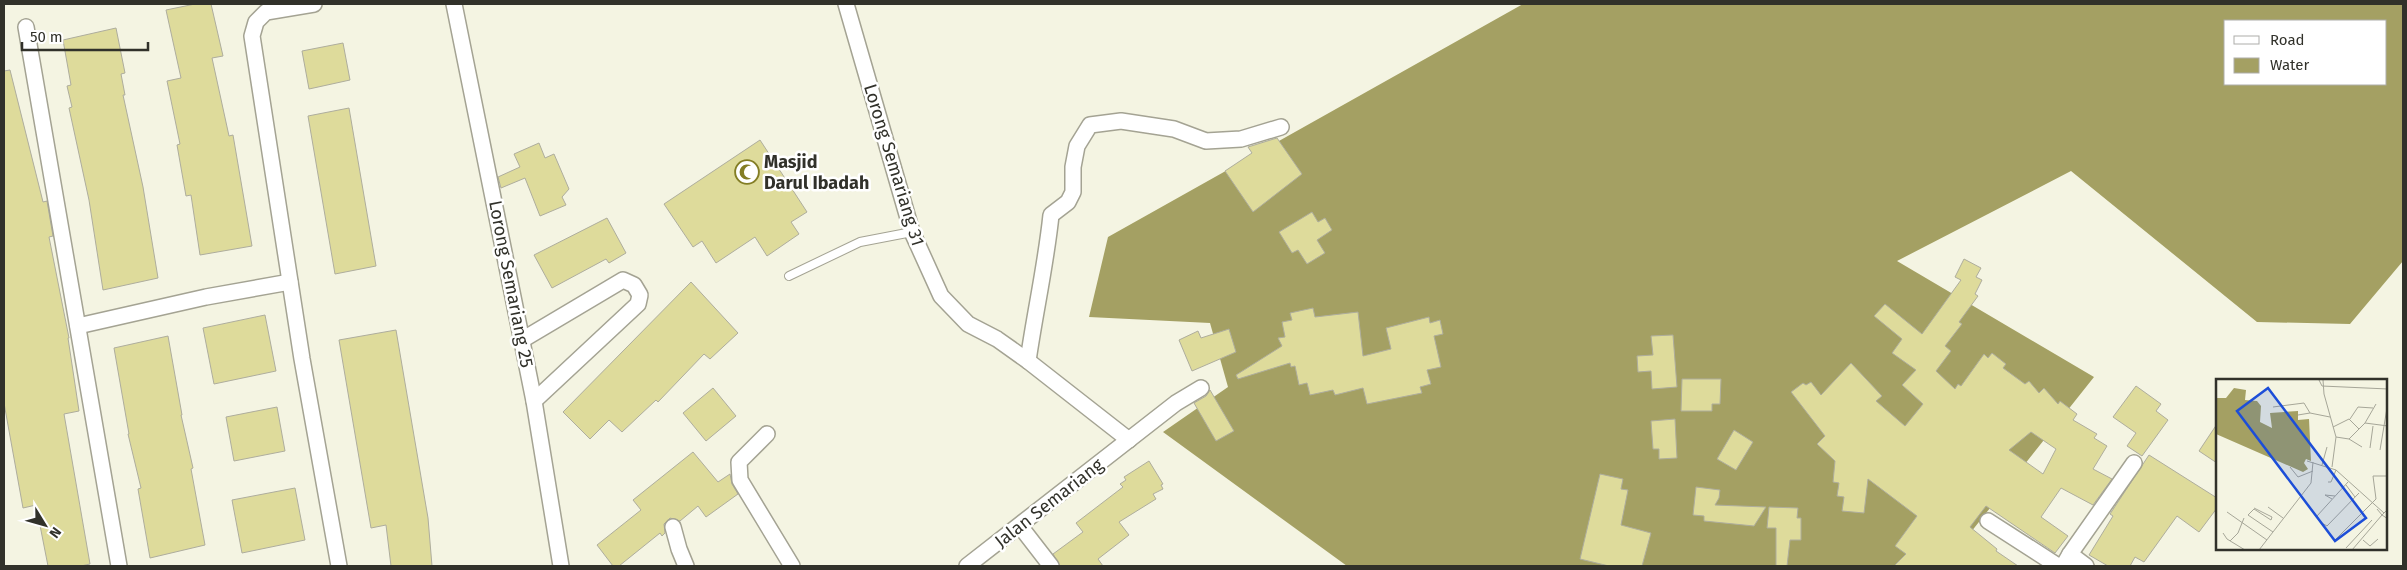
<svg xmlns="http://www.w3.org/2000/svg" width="2407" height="570" font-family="'Fira Sans',sans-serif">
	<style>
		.water { fill: #a4a063; fill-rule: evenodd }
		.building { fill: #dedb9b; stroke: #aead9d; fill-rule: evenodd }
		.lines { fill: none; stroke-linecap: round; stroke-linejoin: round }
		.service-casing { stroke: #a4a393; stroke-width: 10 }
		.minor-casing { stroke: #a4a393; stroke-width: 18 }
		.service { stroke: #fff; stroke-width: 8 }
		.minor { stroke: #fff; stroke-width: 15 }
		.labels { text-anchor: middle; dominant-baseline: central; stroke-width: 5; stroke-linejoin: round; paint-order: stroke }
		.poi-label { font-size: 18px; font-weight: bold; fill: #31312a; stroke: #fff; text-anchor: start }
		.street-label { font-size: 18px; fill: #31312a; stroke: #fff }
		.inset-road { fill: none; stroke: #a6a698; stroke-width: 1 }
		.view { fill: #1d4ed8; fill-opacity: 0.15; stroke: #1d4ed8; stroke-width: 2.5 }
		.inset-edge { fill: none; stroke: #31312a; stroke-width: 2.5 }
	</style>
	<rect width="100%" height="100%" fill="#f4f4e2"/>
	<path class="water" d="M 1523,4 L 2403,4 L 2403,261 L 2350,324 L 2257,322 L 2071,171 L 1897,261 L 2094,377 L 1944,566 L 1347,566 L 1163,432 L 1228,387 L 1210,323 L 1089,317 L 1108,237 ZM 2226,21 L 2386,21 L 2386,84 L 2226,84 Z"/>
	<g class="building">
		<path d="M 195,4 L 211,4 L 223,56 L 212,58 L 229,136 L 233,135 L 252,246 L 200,255 L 191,195 L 186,196 L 177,145 L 180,144 L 167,81 L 181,78 L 166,10 Z"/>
		<path d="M 116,28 L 125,73 L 121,74 L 125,95 L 123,95 L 143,187 L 158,278 L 103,290 L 89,200 L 69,108 L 72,107 L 67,86 L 71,85 L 63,40 Z"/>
		<path d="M 343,43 L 350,80 L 309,89 L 302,51 Z"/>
		<path d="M 10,70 L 43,202 L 47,201 L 53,236 L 49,237 L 69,338 L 68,338 L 79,411 L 64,414 L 90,564 L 81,566 L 48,566 L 36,505 L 23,508 L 4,403 L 4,71 Z"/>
		<path d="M 349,108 L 376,266 L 335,274 L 308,116 Z"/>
		<path d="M 1277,138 L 1302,174 L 1253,212 L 1225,171 L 1252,153 L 1248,147 Z"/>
		<path d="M 760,140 L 807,212 L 791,222 L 799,234 L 767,256 L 755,237 L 716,263 L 702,241 L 693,247 L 664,204 Z"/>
		<path d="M 539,143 L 545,158 L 554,154 L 569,189 L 562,197 L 566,205 L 540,216 L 525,178 L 501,188 L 498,177 L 520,167 L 514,154 Z"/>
		<path d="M 1312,212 L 1318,222 L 1325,218 L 1332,230 L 1317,240 L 1325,253 L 1307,264 L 1298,250 L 1292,253 L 1279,232 Z"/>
		<path d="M 607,218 L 626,253 L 609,263 L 606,259 L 552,288 L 534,255 Z"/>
		<path d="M 1964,259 L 1981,268 L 1976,277 L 1982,280 L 1975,294 L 1978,296 L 1959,322 L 1962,324 L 1945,346 L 1951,351 L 1936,371 L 1955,389 L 1958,384 L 1961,386 L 1984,354 L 1988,358 L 1992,353 L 2006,364 L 2003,368 L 2025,384 L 2029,381 L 2039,393 L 2044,388 L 2058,404 L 2060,401 L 2077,414 L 2073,420 L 2097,434 L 2094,438 L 2107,446 L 2093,469 L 2112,479 L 2093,505 L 2061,488 L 2041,517 L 2068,536 L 2055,553 L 1986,506 L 1970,527 L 1997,549 L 1996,551 L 2018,566 L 1894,566 L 1906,554 L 1895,546 L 1917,516 L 1868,479 L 1864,513 L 1842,511 L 1844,497 L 1837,496 L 1839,483 L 1833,482 L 1835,461 L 1817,444 L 1825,436 L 1791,392 L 1803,383 L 1806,385 L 1811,382 L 1821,395 L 1851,363 L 1882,396 L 1876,401 L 1905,426 L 1923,404 L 1902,385 L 1916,370 L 1892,353 L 1902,339 L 1874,316 L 1885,304 L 1922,334 L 1961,280 L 1955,277 ZM 2031,432 L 2056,449 L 2043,474 L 2009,450 Z"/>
		<path d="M 691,282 L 738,333 L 710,359 L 704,354 L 658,402 L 656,400 L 622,432 L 609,420 L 590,439 L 563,412 Z"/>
		<path d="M 1313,308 L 1315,317 L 1358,312 L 1363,356 L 1391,349 L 1386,328 L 1429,317 L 1430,323 L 1440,320 L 1443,334 L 1434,336 L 1441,367 L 1427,370 L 1431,384 L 1420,387 L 1422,393 L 1367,404 L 1363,388 L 1335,395 L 1333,390 L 1310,395 L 1307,383 L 1299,385 L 1295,366 L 1291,367 L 1290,363 L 1238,379 L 1236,375 L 1282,346 L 1278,338 L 1285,337 L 1282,322 L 1292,320 L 1290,313 Z"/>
		<path d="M 265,315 L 276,371 L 214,384 L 203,328 Z"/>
		<path d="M 1229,329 L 1236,352 L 1192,371 L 1179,340 L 1198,331 L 1201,338 Z"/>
		<path d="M 396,330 L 428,518 L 432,566 L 391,566 L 386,525 L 371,528 L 339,340 Z"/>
		<path d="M 1673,335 L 1677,387 L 1652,389 L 1651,371 L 1638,372 L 1637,356 L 1653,355 L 1651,336 Z"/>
		<path d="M 168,336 L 182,415 L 181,415 L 193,468 L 191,469 L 205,545 L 150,558 L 138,489 L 141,488 L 128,434 L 129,434 L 114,348 Z"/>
		<path d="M 1682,379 L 1721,379 L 1720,404 L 1712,404 L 1712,411 L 1681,411 Z"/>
		<path d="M 2136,386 L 2161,404 L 2156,411 L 2168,420 L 2142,456 L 2127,446 L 2136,433 L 2113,417 Z"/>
		<path d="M 713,388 L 736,416 L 706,441 L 683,413 Z"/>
		<path d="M 1210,390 L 1234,431 L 1216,441 L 1194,403 L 1206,396 Z"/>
		<path d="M 277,407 L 285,451 L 234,461 L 226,417 Z"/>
		<path d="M 1675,419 L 1677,458 L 1659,459 L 1659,449 L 1653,449 L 1651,421 Z"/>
		<path d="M 2217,424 L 2217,463 L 2199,451 Z"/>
		<path d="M 1734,430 L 1753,442 L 1736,470 L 1717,459 Z"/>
		<path d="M 693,452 L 718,482 L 730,474 L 732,484 L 738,494 L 706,517 L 698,506 L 680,521 L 670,518 L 664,524 L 665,533 L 662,536 L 660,533 L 619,566 L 613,566 L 597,545 L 641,510 L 633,500 Z"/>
		<path d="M 2149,455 L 2217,498 L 2217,508 L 2199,532 L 2177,516 L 2144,562 L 2135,557 L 2130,566 L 2108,566 L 2089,555 L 2113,516 L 2110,514 Z"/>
		<path d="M 1149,461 L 1163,484 L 1161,485 L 1163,489 L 1153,494 L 1156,499 L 1119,522 L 1129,535 L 1098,559 L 1103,566 L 1060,566 L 1053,554 L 1083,532 L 1076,523 L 1123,487 L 1120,484 L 1126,480 L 1124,477 Z"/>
		<path d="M 1600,474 L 1623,479 L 1621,489 L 1628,490 L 1621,525 L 1651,533 L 1642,566 L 1609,566 L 1580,559 Z"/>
		<path d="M 1696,487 L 1720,490 L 1719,498 L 1715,505 L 1766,507 L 1754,526 L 1704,521 L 1704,516 L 1693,515 Z"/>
		<path d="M 295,488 L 305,540 L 242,553 L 232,500 Z"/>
		<path d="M 1769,507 L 1798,508 L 1797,518 L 1801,518 L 1801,540 L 1790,540 L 1787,566 L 1776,566 L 1776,528 L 1767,528 Z"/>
	</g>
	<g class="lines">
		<g class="service-casing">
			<path id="service" d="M 789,276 L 860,242 L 912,232"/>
		</g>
		<g class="minor-casing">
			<g id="minor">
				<path d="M 314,4 L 266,12 L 256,22 L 252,36 L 302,359 L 339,566"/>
				<path d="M 454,4 L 534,401 L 561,566"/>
				<path d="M 846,4 L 912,232 L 941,296 L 968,324 L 997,339 L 1028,361 L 1129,440"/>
				<path d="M 26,27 L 119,566"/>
				<path d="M 78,326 L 206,297 L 290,282"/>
				<path d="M 522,340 L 623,280 L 634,285 L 640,295 L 638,304 L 534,401"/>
				<path d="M 1028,361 C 1035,312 1046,264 1051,215 L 1068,202 L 1073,192 L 1073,167 L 1077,146 L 1090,125 L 1121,121 L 1174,129 L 1206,141 L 1241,139 L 1281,127"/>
				<path d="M 767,434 L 739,462 L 740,480 L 792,566"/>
				<path d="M 1988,521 L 2058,566"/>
				<path d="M 1020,526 L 1051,566"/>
				<path d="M 673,527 L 679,549 L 686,566"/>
				<path d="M 2070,554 L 2086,566"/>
				<path d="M 967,566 L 1176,403 L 1201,388"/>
				<path d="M 2063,566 L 2070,554 L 2134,463"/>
			</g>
		</g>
		<use href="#service" class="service"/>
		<use href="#minor" class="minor"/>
	</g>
	<defs>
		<g id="mosque-ring" transform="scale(1.25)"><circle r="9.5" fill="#fff" stroke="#837d24" stroke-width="1.5"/><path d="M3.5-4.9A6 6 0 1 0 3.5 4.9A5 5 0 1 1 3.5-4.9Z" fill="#837d24"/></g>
	</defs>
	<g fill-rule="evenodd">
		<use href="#mosque-ring" x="747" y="172"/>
	</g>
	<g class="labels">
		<g class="poi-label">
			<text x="764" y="162">Masjid<tspan x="764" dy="21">Darul Ibadah</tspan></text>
		</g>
		<g class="street-label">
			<text transform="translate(894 165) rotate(73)">Lorong Semariang 31</text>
			<text transform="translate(511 284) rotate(79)">Lorong Semariang 25</text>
			<text transform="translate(1049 503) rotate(-38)">Jalan Semariang</text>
		</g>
	</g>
	<g transform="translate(2216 379)">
		<rect width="171" height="171" fill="#f4f4e2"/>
		<path d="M 18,9 L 30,11 L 29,21 L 41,22 L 45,27 L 44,43 L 56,49 L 54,34 L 82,32 L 82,41 L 93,40 L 95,82 L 90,80 L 88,84 L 92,90 L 87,93 L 0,55 L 0,19 L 10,19 Z" fill="#a4a063"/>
		<path class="inset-road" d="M 103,1 L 106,7 L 172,10M 107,1 L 108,15 L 120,58 L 116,88M 57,28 L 88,24 L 94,34M 82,36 L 94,34 L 114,38M 134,40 L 142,28 L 157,29M 149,44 L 160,25M 117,48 L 133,40 L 143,50M 120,58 L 133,60 L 149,44 L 172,47M 133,60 L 146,68M 154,69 L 157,47M 164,71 L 171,29M 91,82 L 120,91 L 168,134M 106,86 L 111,68M 74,88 L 82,98 L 97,92M 112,103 L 115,103 L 120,91M 132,103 L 101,137 L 104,143 L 111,147 L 143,114M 130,106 L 139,118M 116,120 L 109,116 L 119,117M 52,128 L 67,139M 38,129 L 56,138 L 55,141M 172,130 L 166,136 L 172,140M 11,133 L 51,161M 55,141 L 38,130 L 32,136 L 57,153M 7,154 L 11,160 L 29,171M 120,160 L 160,120 L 157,97 L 172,97M 147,161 L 154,167 L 162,160M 14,162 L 22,154 L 28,139M 130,169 L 156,141M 43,171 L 95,104 L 97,83M 136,171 L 166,136 L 161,130"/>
		<path class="view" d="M 52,9 L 150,139 L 119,162 L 21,32 Z"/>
		<rect width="171" height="171" class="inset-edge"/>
	</g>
	<rect width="2407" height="570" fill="none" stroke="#31312a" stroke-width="10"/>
	<rect x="2224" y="20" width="162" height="65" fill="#ffffff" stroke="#adadaa"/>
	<rect x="2234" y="36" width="25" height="8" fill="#ffffff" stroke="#adadaa"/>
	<text x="2270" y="45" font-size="15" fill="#31312a">Road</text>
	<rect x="2234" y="58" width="25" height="15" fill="#a4a063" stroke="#adadaa"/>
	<text x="2270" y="70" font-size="15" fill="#31312a">Water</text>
	<g transform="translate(45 525) rotate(127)" stroke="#ffffff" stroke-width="4" paint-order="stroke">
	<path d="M0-4L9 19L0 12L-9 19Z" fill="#31312a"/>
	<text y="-8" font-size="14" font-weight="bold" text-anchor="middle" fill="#31312a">N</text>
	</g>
	<path d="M22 42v8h126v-8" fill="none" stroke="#31312a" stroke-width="2.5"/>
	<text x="30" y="42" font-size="15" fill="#31312a" stroke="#ffffff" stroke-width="4" paint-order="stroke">50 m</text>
</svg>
